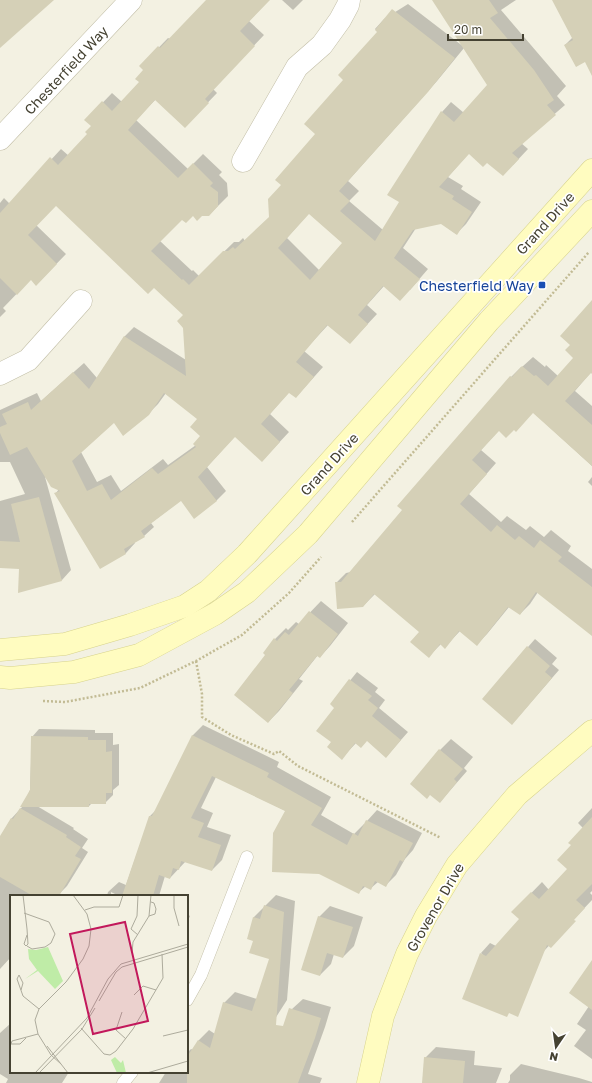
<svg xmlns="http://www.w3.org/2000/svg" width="592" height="1083" font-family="'Golos Text',sans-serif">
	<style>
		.shadow { fill: #0003; fill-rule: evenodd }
		.building { fill: #d5d0b7; fill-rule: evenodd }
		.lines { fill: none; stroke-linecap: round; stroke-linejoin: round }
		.lane-casing { stroke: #c2bea7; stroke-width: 13 }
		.street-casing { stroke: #c2bea7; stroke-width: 23 }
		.secondary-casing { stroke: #d7d38d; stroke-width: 23 }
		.path { stroke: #c2bb94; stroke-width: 2.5; stroke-dasharray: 2 2; stroke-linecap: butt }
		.lane { stroke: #fff; stroke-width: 12 }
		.street { stroke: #fff; stroke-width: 22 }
		.secondary { stroke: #fffcc0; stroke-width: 22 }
		.transit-dot { fill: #1a4fb4; stroke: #fff; stroke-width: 1.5 }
		.labels { text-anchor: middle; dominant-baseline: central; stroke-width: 3.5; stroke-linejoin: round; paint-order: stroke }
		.street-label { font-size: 14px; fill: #454232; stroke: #fff }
		.transit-label { font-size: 14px; fill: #164399; stroke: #fff; text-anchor: end }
		.inset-road { fill: none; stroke: #adab9c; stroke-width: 1 }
		.view { fill: #c2185b; fill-opacity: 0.15; stroke: #c2185b; stroke-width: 2 }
		.inset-edge { fill: none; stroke: #454232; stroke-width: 2 }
	</style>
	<rect width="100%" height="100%" fill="#f3f1e2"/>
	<g class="shadow">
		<path d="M 207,0 L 269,0 L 249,21 L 264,35 L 213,89 L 217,93 L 194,117 L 156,99 L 136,120 L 188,169 L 203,154 L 222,172 L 219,175 L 227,183 L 228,196 L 209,215 L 193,215 L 182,219 L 160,241 L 192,271 L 193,270 L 199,276 L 234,242 L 239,242 L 243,238 L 245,241 L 270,217 L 282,185 L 316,134 L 344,80 L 378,32 L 375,29 L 384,19 L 408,4 L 464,47 L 434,0 L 516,0 L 501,10 L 566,86 L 557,96 L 565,105 L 521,143 L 528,149 L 513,165 L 487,162 L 469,153 L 448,177 L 463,186 L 461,189 L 481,202 L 466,224 L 456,234 L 441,223 L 416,228 L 403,248 L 428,269 L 410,290 L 384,286 L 367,305 L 377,314 L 350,343 L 328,325 L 304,351 L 323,367 L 296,397 L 289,392 L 270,414 L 289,432 L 262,461 L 235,436 L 207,467 L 226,491 L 216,501 L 181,500 L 151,523 L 154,527 L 144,536 L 135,542 L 135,543 L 126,553 L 101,567 L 56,493 L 59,489 L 45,477 L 71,570 L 62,580 L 21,568 L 0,567 L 0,501 L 25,494 L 10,462 L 0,462 L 0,410 L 37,393 L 41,401 L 84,363 L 97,378 L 124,337 L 134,327 L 186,360 L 184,315 L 155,286 L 56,205 L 36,225 L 66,254 L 36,285 L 31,279 L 3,308 L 6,311 L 0,317 L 0,203 L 4,198 L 10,204 L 61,149 L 69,156 L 89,169 L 92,126 L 86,120 L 112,93 L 122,102 L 141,82 L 145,70 L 141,66 L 168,38 L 170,39 ZM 464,48 L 488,85 L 464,113 L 451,102 L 442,112 L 400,202 L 383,230 L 349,201 L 359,191 L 348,181 L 437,81 ZM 309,213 L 343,243 L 319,270 L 287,238 ZM 166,393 L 198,419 L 201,436 L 196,445 L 168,465 L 163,459 L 121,491 L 111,475 L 97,482 L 81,452 L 114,422 L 148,414 L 158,404 Z"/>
		<path d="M 282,0 L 303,0 L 293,10 Z"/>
		<path d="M 554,0 L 592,0 L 592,71 L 586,60 L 565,45 L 573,37 Z"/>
		<path d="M 592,302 L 592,371 L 575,391 L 592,406 L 592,466 L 533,412 L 514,429 L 499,430 L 481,450 L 496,463 L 469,494 L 501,522 L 507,516 L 526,530 L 530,526 L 544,537 L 551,530 L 571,546 L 568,551 L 592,569 L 592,633 L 538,592 L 530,604 L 520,614 L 509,607 L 487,634 L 477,644 L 460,631 L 445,647 L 441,644 L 429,656 L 420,631 L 375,594 L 363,606 L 336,583 L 346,573 L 351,572 L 403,510 L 511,377 L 521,367 L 522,367 L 533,357 L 545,367 L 546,365 L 558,376 L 575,358 L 571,345 Z"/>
		<path d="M 592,477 L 592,486 L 588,482 Z"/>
		<path d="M 321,601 L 348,623 L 330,646 L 320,657 L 318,655 L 299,679 L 303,681 L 279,711 L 268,722 L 267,655 L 275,639 L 286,628 L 288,630 L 296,622 L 299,624 Z"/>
		<path d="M 535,639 L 557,658 L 552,664 L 559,670 L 519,716 L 528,647 Z"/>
		<path d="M 357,672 L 378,688 L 375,692 L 385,700 L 379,708 L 408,732 L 386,757 L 367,740 L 356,743 L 342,758 L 332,742 L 336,708 L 331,704 Z"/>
		<path d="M 203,725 L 279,762 L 277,767 L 331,797 L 321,815 L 354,834 L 364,824 L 365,824 L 367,821 L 377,810 L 422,833 L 413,850 L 405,859 L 396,875 L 386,885 L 378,882 L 371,888 L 366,886 L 359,892 L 286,811 L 216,777 L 201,808 L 213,813 L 207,827 L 231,835 L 222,860 L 212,870 L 186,861 L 170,878 L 165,876 L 159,896 L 119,896 L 111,892 L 111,894 L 115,896 L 107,896 L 108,892 L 119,882 L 126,885 L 150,816 L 156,810 L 193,735 Z"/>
		<path d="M 39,729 L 95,730 L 95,733 L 113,733 L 113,745 L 119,744 L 119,785 L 113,790 L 113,795 L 105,803 L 92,803 L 89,806 L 37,806 L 74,828 L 73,829 L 88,839 L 82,848 L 88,852 L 67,886 L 60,893 L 53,896 L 11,896 L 11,957 L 0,969 L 0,838 L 11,819 L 23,806 L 30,790 L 32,737 Z"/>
		<path d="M 451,739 L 473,757 L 464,768 L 467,771 L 440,802 L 440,750 Z"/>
		<path d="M 592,808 L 592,891 L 590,893 L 592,895 L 592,900 L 511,986 L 481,953 L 490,943 L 496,946 L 521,919 L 513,912 L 542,882 L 549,890 L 568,869 L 572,845 L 583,828 L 578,823 Z"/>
		<path d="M 276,895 L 295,901 L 287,1000 L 234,1083 L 159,1083 L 166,1072 L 187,1072 L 187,1053 L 191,1049 L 193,1050 L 199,1040 L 209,1030 L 215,1034 L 224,1003 L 235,992 L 257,999 L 270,959 L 254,940 L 248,938 L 254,917 Z"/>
		<path d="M 330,906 L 363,917 L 354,946 L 343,957 L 334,954 L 331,964 L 320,975 L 319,917 Z"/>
		<path d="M 187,914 L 190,916 L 187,923 Z"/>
		<path d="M 592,964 L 592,1059 L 574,1046 L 586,1030 L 577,1024 L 589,1006 Z"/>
		<path d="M 303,999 L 331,1007 L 325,1027 L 308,1074 L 322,1078 L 320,1083 L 268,1083 L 292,1009 Z"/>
		<path d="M 11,1023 L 11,1072 L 69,1072 L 62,1083 L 6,1083 L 8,1079 L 0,1074 L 0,1033 Z"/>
		<path d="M 436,1047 L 475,1051 L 474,1065 L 502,1068 L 496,1083 L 423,1083 L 425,1058 Z"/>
		<path d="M 521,1064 L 579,1078 L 592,1082 L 592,1083 L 508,1083 L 510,1080 L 510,1075 Z"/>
	</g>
	<g class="building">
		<path d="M 0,0 L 54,0 L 0,48 Z"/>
		<path d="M 206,0 L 270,0 L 240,31 L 255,46 L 205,99 L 209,103 L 185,128 L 155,100 L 128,130 L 178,178 L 193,163 L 213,183 L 210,186 L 218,192 L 218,206 L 209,216 L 202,216 L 197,221 L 193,216 L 186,223 L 182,220 L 151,251 L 182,280 L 183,279 L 189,285 L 223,251 L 228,251 L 233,247 L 235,249 L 269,217 L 268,199 L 281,185 L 275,180 L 315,134 L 304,124 L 343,80 L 338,75 L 377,32 L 375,30 L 392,9 L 455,58 L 428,92 L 339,191 L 350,201 L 340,211 L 375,241 L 399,202 L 387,195 L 441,111 L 454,122 L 487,85 L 432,0 L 489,0 L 498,13 L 490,18 L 534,70 L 554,100 L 547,105 L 556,115 L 512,153 L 519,159 L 503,176 L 487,163 L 483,167 L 469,154 L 439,187 L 454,196 L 452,199 L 472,212 L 457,235 L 441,224 L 413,230 L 394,258 L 420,279 L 400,301 L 383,286 L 358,315 L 368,324 L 350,344 L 327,325 L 296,362 L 314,377 L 296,398 L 289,393 L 261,424 L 280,442 L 262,462 L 235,437 L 198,477 L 217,501 L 194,519 L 181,501 L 141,531 L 145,537 L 124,549 L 126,554 L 100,569 L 54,493 L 60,491 L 51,487 L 27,447 L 10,455 L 0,433 L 0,427 L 7,424 L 2,414 L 28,402 L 31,410 L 73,372 L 89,389 L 124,336 L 186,376 L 183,328 L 177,321 L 183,315 L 154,288 L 148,294 L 56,206 L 28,235 L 57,264 L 36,286 L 31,280 L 17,295 L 0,278 L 0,213 L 50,157 L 58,165 L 87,134 L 85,132 L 91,126 L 84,120 L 102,101 L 112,111 L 139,82 L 135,79 L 143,70 L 139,66 L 158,46 L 160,48 ZM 309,214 L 342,243 L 310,280 L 278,248 ZM 164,393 L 197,419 L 190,427 L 200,436 L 193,444 L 196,447 L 158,474 L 152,468 L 111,500 L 102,484 L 87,491 L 72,461 L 114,423 L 123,436 L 149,415 Z"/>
		<path d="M 552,0 L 592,0 L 592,76 L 585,62 L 576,67 L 564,45 L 573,40 Z"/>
		<path d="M 592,300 L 592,374 L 591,373 L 565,401 L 592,425 L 592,466 L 533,413 L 516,432 L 514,430 L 506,438 L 499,431 L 472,460 L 487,474 L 460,504 L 491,532 L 497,525 L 515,540 L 519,536 L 534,548 L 540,540 L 562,557 L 558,561 L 592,587 L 592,636 L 536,592 L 520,615 L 508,607 L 477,646 L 459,631 L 445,649 L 440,644 L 429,658 L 410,642 L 419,632 L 374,594 L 363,607 L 337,609 L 335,582 L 341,582 L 402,510 L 397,506 L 510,376 L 512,377 L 522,366 L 534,376 L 536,375 L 548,386 L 573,358 L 565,350 L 570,345 L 560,336 Z"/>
		<path d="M 39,497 L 62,581 L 18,593 L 19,569 L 0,568 L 0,541 L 20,542 L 11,504 Z"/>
		<path d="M 309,611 L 338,634 L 320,658 L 317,656 L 289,690 L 293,693 L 268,723 L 234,695 L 265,655 L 263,653 L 274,638 L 277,641 L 285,632 L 289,635 Z"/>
		<path d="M 527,646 L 550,666 L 545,672 L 552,678 L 512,725 L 482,699 Z"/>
		<path d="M 349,679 L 372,696 L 368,700 L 378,708 L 372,716 L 401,740 L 386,758 L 367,741 L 361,748 L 355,743 L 342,760 L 327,747 L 331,742 L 316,731 L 334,708 L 330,704 Z"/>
		<path d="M 192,735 L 269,773 L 267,777 L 322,808 L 311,825 L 347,845 L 353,833 L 358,836 L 366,820 L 413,843 L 403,862 L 400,860 L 386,887 L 375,881 L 371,890 L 363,886 L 359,894 L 319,874 L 272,872 L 273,833 L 285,811 L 212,776 L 191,818 L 204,823 L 198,837 L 221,845 L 212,871 L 181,861 L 179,870 L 173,868 L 170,879 L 159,875 L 153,896 L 122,896 L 149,816 L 152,816 Z"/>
		<path d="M 31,736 L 88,737 L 88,740 L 106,740 L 106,752 L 112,751 L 112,793 L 106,793 L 106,804 L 89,804 L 89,807 L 20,807 L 30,790 Z"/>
		<path d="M 439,749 L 463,769 L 454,779 L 457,782 L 440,803 L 430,795 L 427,799 L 410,784 Z"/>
		<path d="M 20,808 L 67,835 L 66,837 L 81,847 L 75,856 L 81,859 L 59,896 L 33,896 L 0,877 L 0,836 L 11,818 L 13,819 Z"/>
		<path d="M 592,817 L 592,884 L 576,900 L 585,908 L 574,920 L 576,921 L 551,948 L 547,945 L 518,1017 L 509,1013 L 507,1017 L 462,999 L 480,953 L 486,956 L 519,919 L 511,912 L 531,892 L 539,899 L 567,869 L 557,860 L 571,845 L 568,843 Z"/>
		<path d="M 264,905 L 284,912 L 276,1025 L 283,1026 L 289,1008 L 321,1018 L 315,1038 L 298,1083 L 187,1083 L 187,1057 L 198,1040 L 210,1048 L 223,1002 L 252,1011 L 269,959 L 249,953 L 253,941 L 247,939 L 253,917 L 260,919 Z"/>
		<path d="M 318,916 L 353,927 L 343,958 L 327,953 L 320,976 L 301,970 Z"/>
		<path d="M 592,960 L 592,1010 L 569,993 Z"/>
		<path d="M 424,1057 L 465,1061 L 463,1083 L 422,1083 Z"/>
	</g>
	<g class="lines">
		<g class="lane-casing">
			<g id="lane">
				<path d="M 187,1000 L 201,975 L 247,857"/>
				<path d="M 123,1083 L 132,1072"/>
			</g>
		</g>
		<g class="street-casing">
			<g id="street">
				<path d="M 0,139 L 131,0"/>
				<path d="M 243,161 L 297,67 L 322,45 L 340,20 L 348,5 L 349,0"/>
				<path d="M 0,374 L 28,360 L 81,301"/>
			</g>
		</g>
		<g class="secondary-casing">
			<g id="secondary">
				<path d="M 0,650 L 65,644 L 130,625 L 185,606 L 208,591 L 247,554 L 592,170"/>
				<path d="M 0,677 L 10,678 L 74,672 L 139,655 L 215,614 L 247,592 L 308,534 L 489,321 L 592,211"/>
				<path d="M 368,1083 L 383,1016 L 407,954 L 426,916 L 457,865 L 517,795 L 592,731"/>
			</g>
		</g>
		<g class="path">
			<path d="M 352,522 L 589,252"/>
			<path d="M 196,661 L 202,694 L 202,717 L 231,735 L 274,754 L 279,751 L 298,766 L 441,838"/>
			<path d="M 43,701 L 65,702 L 140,688 L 196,661 L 242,635 L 289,593 L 321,557"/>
		</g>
		<use href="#lane" class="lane"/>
		<use href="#street" class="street"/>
		<use href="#secondary" class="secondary"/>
	</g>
	<rect class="transit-dot" x="538" y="281" width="8" height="8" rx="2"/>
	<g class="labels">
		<g class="street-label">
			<text transform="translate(66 70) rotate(-47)">Chesterfield Way</text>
			<text transform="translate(545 223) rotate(-48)">Grand Drive</text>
			<text transform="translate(329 464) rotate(-48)">Grand Drive</text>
			<text transform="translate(435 907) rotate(-60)">Grovenor Drive</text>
		</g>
		<g class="transit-label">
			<text x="534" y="285">Chesterfield Way</text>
		</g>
	</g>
	<g transform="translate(10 895)">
		<rect width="178" height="178" fill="#f3f1e2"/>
		<path d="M 38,52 L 53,86 L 45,94 L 28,76 L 15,84 L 27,75 L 19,64 L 18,54 L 26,55 ZM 105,162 L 111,168 L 113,165 L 116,178 L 107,178 L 101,165 Z" fill="#bfeca7"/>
		<path class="inset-road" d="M 13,0 L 17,34 L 18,49 L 16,51 L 14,49 L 17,40M 128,0 L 127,21 L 121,34 L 128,40M 164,0 L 164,13 L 169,31M 75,15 L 84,12 L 109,12 L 113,0M 14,18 L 39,27 L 45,39 L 41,48 L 35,52 L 22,54 L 17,51M 139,21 L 145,19 L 146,14 L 144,8 L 141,7M 122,58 L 123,47 L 139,21 L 141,0M 11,95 L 13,88 L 9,80 L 7,84 L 13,101 L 29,114M 124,100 L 133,91 L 146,95M 89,106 L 106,77 L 112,72 L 178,52M 112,117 L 106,135 L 116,144M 71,133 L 94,159 L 100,160 L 106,156 L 123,134 L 153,83 L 152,59M 153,141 L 178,135M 16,143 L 10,149 L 1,149 L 2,146 L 28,139M 37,151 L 58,178M 51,169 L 41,160 L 28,139 L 25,125 L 29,114 L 56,87 L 73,64 L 79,51 L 81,34 L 77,19 L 63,0M 25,178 L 77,123 L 98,84 L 111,69 L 178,49M 29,178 L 72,134 L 85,113M 137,178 L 178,166"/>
		<path class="view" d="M 115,27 L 138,126 L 83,139 L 60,39 Z"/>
		<rect width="178" height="178" class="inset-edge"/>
	</g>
	<g transform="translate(556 1047) rotate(193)" stroke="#ffffff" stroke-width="3" paint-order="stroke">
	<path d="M0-3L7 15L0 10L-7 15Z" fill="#454232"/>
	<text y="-6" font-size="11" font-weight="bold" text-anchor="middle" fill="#454232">N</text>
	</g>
	<path d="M448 34v6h75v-6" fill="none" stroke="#454232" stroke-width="2"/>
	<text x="454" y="34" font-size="12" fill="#454232" stroke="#ffffff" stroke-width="3" paint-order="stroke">20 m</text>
</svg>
